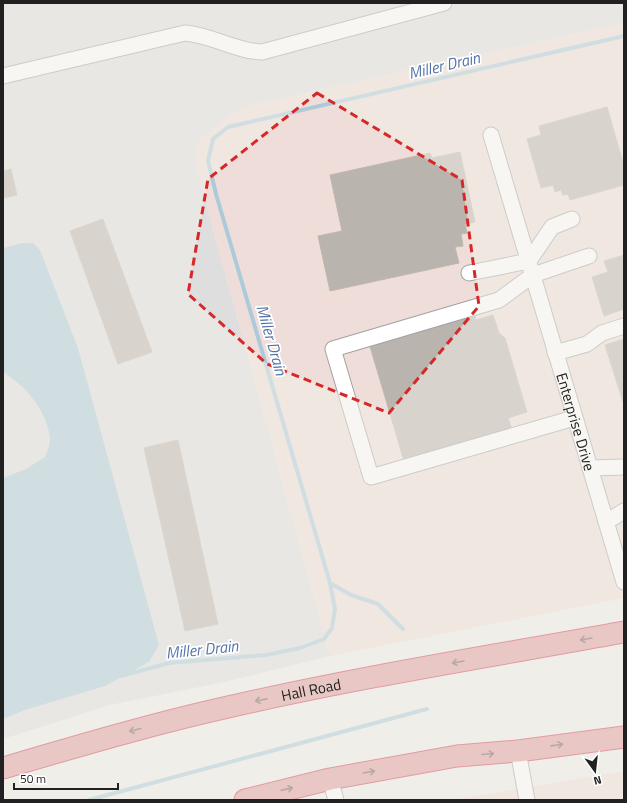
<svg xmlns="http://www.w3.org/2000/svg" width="627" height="803" font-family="'Titillium Web',sans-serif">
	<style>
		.residential { fill: #dfdede }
		.commercial { fill: #efddd9 }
		.water { fill: #accada }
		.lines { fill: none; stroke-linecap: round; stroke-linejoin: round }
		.stream { stroke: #accada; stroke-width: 4 }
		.building { fill: #bab4ae; stroke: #c1b8ab }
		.minor-casing { stroke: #a2a2a2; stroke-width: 17 }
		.highway-casing { stroke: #cd3656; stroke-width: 23 }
		.minor { stroke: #fff; stroke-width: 15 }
		.highway { stroke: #e1979b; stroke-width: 21 }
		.oneway { stroke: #775658 }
		.marked { fill: none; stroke: #d62828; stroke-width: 3; stroke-dasharray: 8 5; stroke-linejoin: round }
		.labels { text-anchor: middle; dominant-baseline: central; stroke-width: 3.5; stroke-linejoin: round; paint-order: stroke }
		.street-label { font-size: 15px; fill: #212121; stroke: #fff }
		.water-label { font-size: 16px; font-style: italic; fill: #5474a9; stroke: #fff }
	</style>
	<rect width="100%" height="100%" fill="#f0eee8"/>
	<path class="residential" d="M 3,3 L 624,3 L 624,23 L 251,105 L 212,129 L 197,144 L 196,167 L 330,656 L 224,682 L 110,705 L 3,739 Z"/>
	<g class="commercial">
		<path d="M 624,23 L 624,598 L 330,656 L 196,167 L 197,144 L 212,129 L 229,115 L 251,105 Z"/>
		<path d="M 624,771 L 624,800 L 452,800 Z"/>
	</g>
	<path class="water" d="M 22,243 L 33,243 L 40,250 L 78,348 L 159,645 L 149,662 L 105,686 L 25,710 L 3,719 L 3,478 L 26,469 L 45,457 C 47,452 50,444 50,439 C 48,412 25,385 3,372 L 3,248 Z"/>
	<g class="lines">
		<g class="stream">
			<path d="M 330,583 L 351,595 L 378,604 L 403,629"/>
			<path d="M 121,676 L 169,663 L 266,655 L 300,648 L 324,639 L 332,628 L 335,609 L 330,583 L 216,194 L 208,161 L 213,139 L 228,127 L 624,36"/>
			<path d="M 89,800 L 427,709"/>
		</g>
	</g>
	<g class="building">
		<path d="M 607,107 L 624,166 L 624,185 L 570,200 L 568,194 L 563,195 L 561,190 L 555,192 L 553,185 L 541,188 L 527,139 L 541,135 L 539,126 Z"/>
		<path d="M 460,152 L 475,222 L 465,224 L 467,233 L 461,234 L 463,246 L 455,247 L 459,263 L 330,291 L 318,236 L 342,231 L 330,175 L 430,153 L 432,158 Z"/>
		<path d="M 11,169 L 17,195 L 3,198 L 3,171 Z"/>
		<path d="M 103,219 L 152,352 L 118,364 L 70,231 Z"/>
		<path d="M 624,255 L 624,309 L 604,316 L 592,277 L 608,272 L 604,261 Z"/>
		<path d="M 474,312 L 476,320 L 493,315 L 499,333 L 505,338 L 527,412 L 508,418 L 512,429 L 404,461 L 369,343 Z"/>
		<path d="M 624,339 L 624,405 L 605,345 Z"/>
		<path d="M 178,440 L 218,624 L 185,631 L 144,448 Z"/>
	</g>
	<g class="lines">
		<g class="minor-casing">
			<g id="minor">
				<path d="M 3,76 L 185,33 C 212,35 235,51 262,52 L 444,3"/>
				<path id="s1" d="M 491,135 L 624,582"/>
				<path d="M 469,273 L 529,261 L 552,227 L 572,219"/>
				<path d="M 555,353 L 587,344 L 602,333 L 624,326"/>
				<path d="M 574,418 L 371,477 L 333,349 L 499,300 L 533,275 L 589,256"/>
				<path d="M 590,468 L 624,467"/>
				<path d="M 606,522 L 624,511"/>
				<path d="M 518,751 L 527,800"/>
				<path d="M 330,779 L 336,800"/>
			</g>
		</g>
		<g class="highway-casing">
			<g id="highway">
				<path id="s2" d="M 3,768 C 78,746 152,724 228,707 C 359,677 492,656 624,632"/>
				<path d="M 245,800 L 330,779 L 457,756 L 518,751 L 624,737"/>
			</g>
		</g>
		<use href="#minor" class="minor"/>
		<use href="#highway" class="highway"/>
	</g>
	<defs><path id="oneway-shaft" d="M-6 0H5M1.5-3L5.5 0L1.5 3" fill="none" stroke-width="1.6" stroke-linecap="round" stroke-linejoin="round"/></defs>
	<g class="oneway">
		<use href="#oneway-shaft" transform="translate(586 639) rotate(170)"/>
		<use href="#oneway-shaft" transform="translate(458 662) rotate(170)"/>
		<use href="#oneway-shaft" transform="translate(261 700) rotate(169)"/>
		<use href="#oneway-shaft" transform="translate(135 730) rotate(166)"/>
		<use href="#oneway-shaft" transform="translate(557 745) rotate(-8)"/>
		<use href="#oneway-shaft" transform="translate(488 754) rotate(-5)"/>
		<use href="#oneway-shaft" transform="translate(369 772) rotate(-10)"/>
		<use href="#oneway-shaft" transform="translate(287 789) rotate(-13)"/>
	</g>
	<path d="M0 0H627V803H0ZM 317,93 L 462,180 L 479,306 L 389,413 L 267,364 L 188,294 L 208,179 Z" fill="#f0eee8" fill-opacity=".55" fill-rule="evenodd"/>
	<path class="marked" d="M 317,93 L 462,180 L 479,306 L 389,413 L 267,364 L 188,294 L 208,179 Z"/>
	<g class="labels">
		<g class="street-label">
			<text stroke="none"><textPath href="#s1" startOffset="299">Enterprise Drive</textPath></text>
			<text stroke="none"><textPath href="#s2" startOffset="318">Hall Road</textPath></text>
		</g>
		<g class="water-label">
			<text transform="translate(444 65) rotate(-13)">Miller Drain</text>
			<text transform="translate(272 340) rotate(74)">Miller Drain</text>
			<text transform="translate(202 649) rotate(-6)">Miller Drain</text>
		</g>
	</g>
	<rect width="627" height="803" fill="none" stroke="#212121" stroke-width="8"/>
	<g transform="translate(595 771) rotate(165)" stroke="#ffffff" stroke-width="3" paint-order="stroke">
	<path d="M0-3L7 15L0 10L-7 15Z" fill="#212121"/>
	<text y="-6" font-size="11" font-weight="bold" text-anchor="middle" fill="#212121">N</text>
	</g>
	<path d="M14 783v6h104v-6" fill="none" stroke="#212121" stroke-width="2"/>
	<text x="20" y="783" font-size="12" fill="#212121" stroke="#ffffff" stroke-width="3" paint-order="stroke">50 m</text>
</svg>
